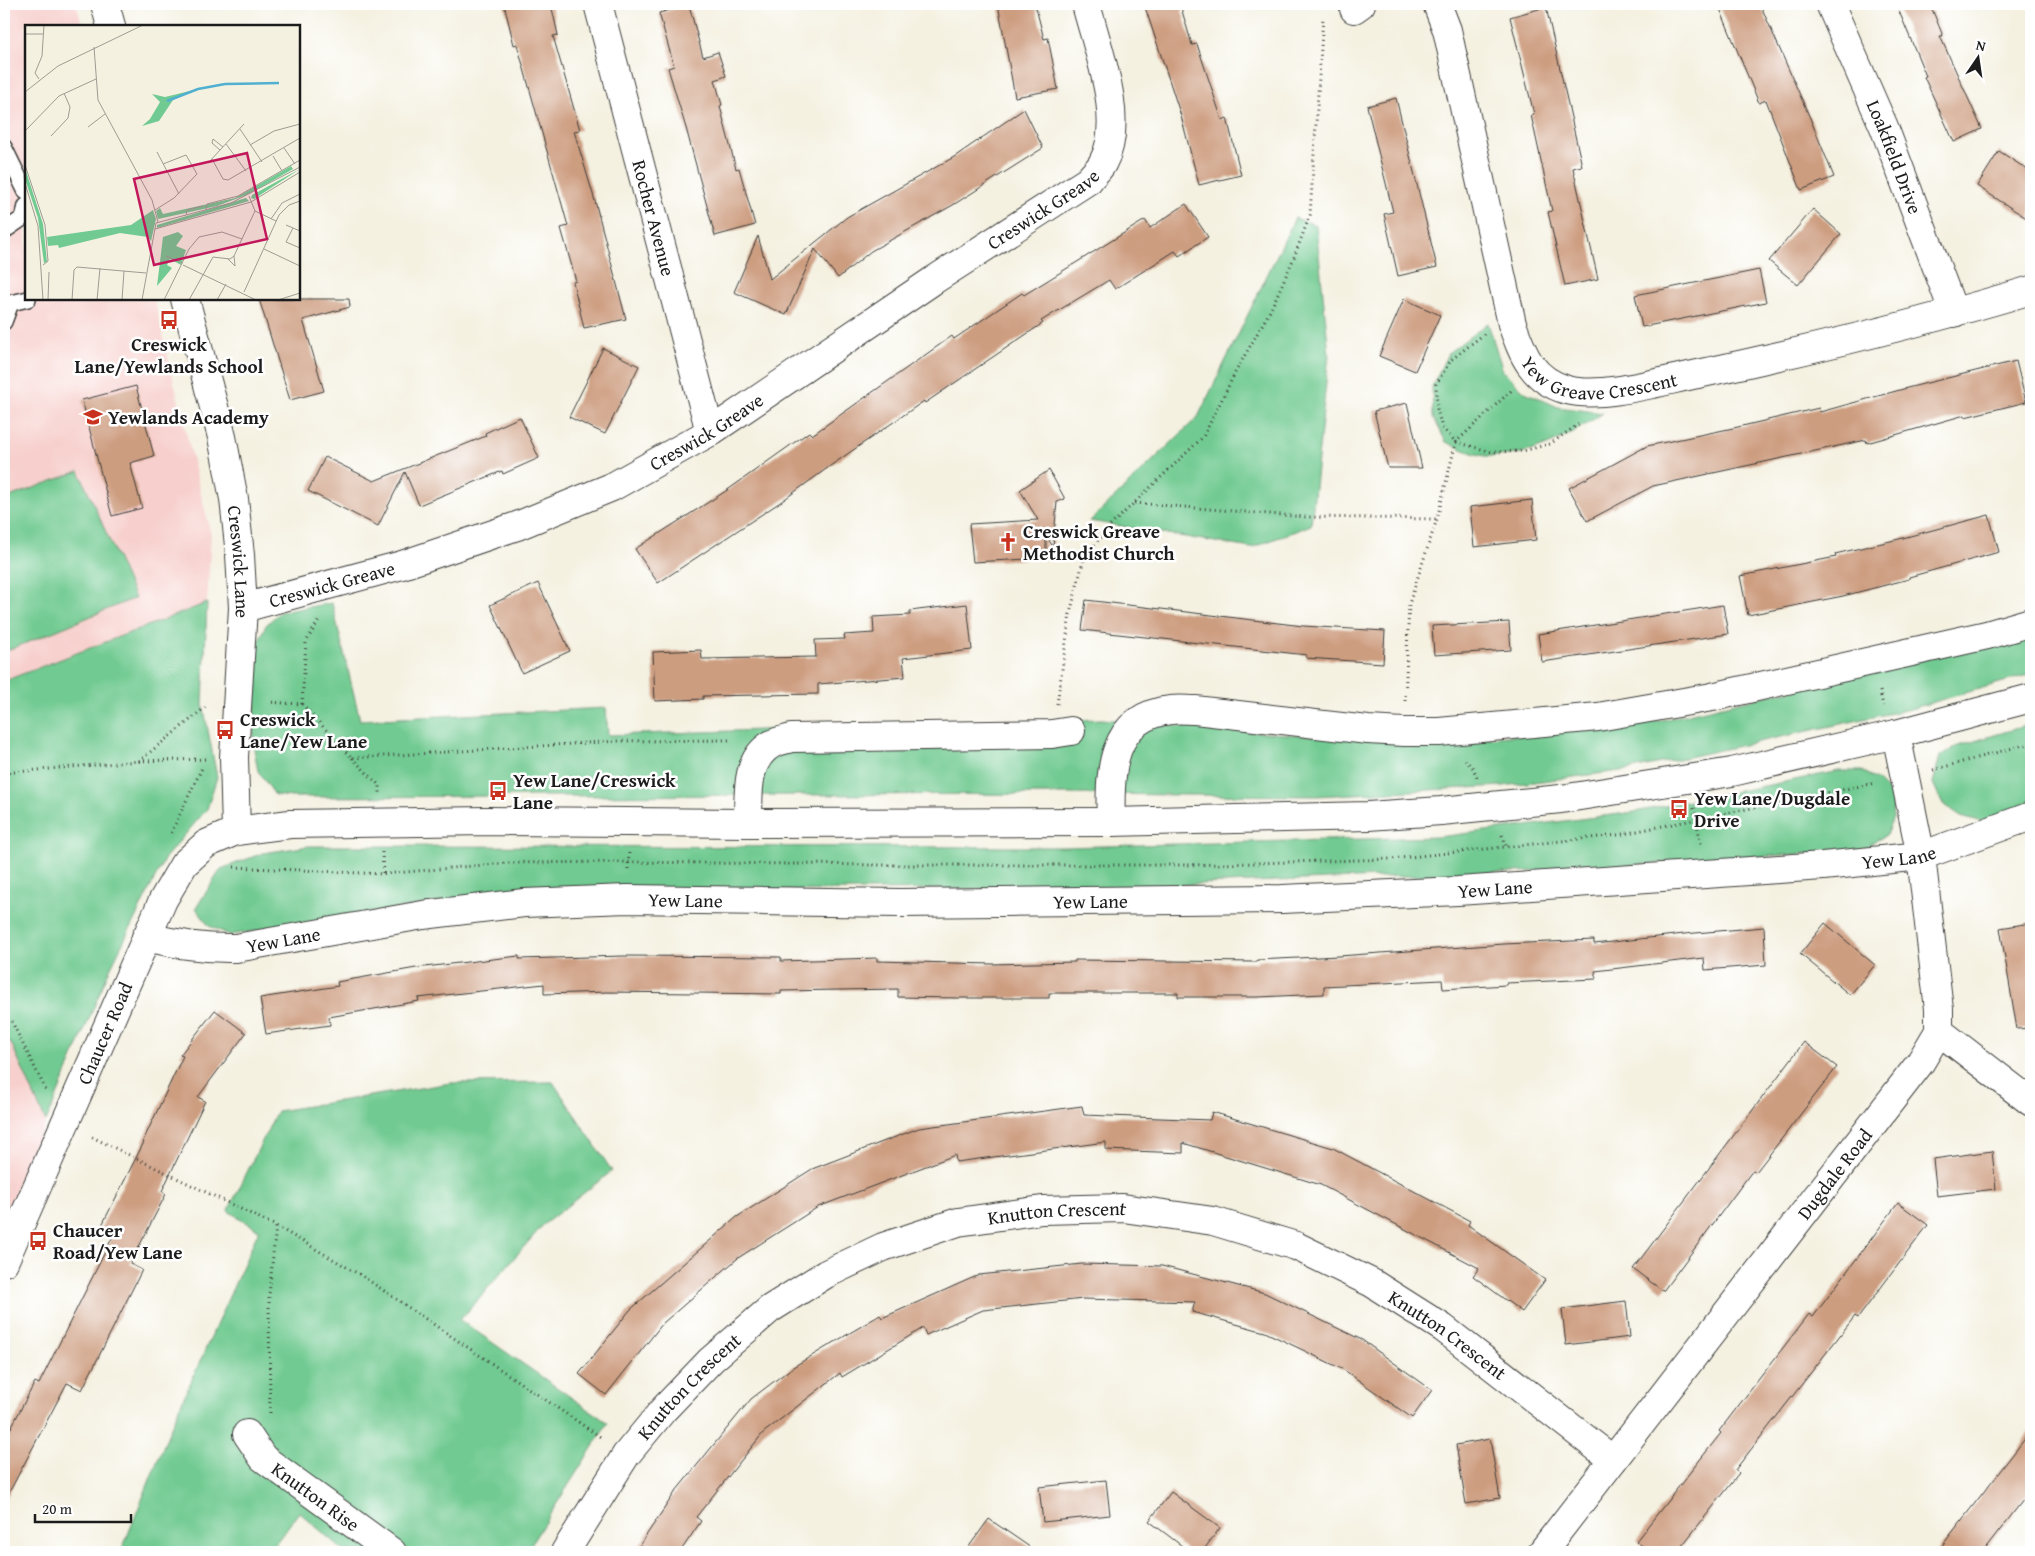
<svg xmlns="http://www.w3.org/2000/svg" width="2035" height="1556" font-family="'Gentium Book Plus',serif">
	<style>
		.built { fill: #f7d0cd }
		.green { fill: #71ca91; stroke: #467356 }
		.building { fill: #cd9d80 }
		.lines { fill: none; stroke-linecap: round; stroke-linejoin: round }
		.service-casing { stroke: #3c3c3a; stroke-width: 18 }
		.minor-casing { stroke: #3c3c3a; stroke-width: 30 }
		.secondary-casing { stroke: #3c3c3a; stroke-width: 30 }
		.path { stroke: #3c3c3a; stroke-width: 3; stroke-dasharray: 1 4; stroke-linecap: butt }
		.service { stroke: #fff; stroke-width: 15 }
		.minor { stroke: #fff; stroke-width: 28 }
		.secondary { stroke: #fff; stroke-width: 28 }
		.labels { text-anchor: middle; dominant-baseline: central; stroke-width: 5; stroke-linejoin: round; paint-order: stroke }
		.street-label { font-size: 19px; fill: #1c1c1c; stroke: #fff }
		.poi-label { font-size: 19px; font-weight: bold; fill: #1c1c1c; stroke: #fff; text-anchor: start }
		.inset-river { fill: none; stroke: #51b0d0; stroke-width: 2.5 }
		.inset-road { fill: none; stroke: #9e9c92; stroke-width: 1 }
		.view { fill: #c2185b; fill-opacity: 0.15; stroke: #c2185b; stroke-width: 2.5 }
		.inset-edge { fill: none; stroke: #1c1c1c; stroke-width: 2.5 }
	</style>
	<rect width="100%" height="100%" fill="#fff"/>
	<filter id="ink" filterUnits="userSpaceOnUse"><feTurbulence type="fractalNoise" baseFrequency=".02" numOctaves="2"/><feDisplacementMap in="SourceGraphic" scale="10" xChannelSelector="R" yChannelSelector="G"/><feConvolveMatrix kernelMatrix="1 2 1 2 8 2 1 2 1" color-interpolation-filters="sRGB"/></filter>
	<filter id="wash" filterUnits="userSpaceOnUse"><feTurbulence type="fractalNoise" baseFrequency=".0096" numOctaves="4" result="noise"/><feDisplacementMap in="SourceGraphic" scale="20" xChannelSelector="R" yChannelSelector="G"/><feGaussianBlur stdDeviation="1.12" result="paint"/><feColorMatrix in="noise" values="0 0 0 0 0 0 0 0 0 0 0 0 0 0 0 0 0 1.4 0 .05"/><feComposite in="paint" operator="in"/></filter>
	<g filter="url(#wash)">
		<rect width="100%" height="100%" fill="#f4f1e1"/>
		<g class="built">
			<path d="M 4,4 L 76,4 L 83,26 L 26,26 L 26,299 L 154,299 L 211,535 L 207,603 L 4,681 Z"/>
			<path d="M 4,1039 L 11,1042 L 46,1122 L 4,1218 Z"/>
		</g>
		<g class="green">
			<path d="M 1295,218 L 1316,225 L 1329,354 L 1311,525 L 1251,548 L 1090,521 L 1198,417 Z"/>
			<path d="M 1488,323 L 1503,371 L 1525,392 L 1558,407 L 1603,413 C 1567,438 1531,458 1486,456 C 1473,455 1458,447 1446,442 L 1433,417 L 1432,387 L 1448,353 Z"/>
			<path d="M 79,471 L 135,598 L 4,652 L 4,499 Z"/>
			<path d="M 207,603 L 203,704 L 217,777 L 207,809 L 165,858 L 109,971 L 46,1122 L 11,1043 L 4,1039 L 4,681 Z"/>
			<path d="M 332,603 L 360,720 L 606,708 L 608,735 L 1102,719 L 1218,730 L 1437,743 L 1658,721 L 1933,657 L 2031,629 L 2031,674 L 1910,709 L 1628,770 L 1503,786 L 1317,796 L 1065,794 L 292,797 L 275,795 L 258,771 L 253,743 L 259,641 L 266,625 L 280,612 Z"/>
			<path d="M 2031,724 L 2031,802 L 1983,822 L 1961,816 L 1942,803 L 1933,783 L 1940,756 L 1958,746 Z"/>
			<path d="M 1839,771 L 1862,771 L 1878,781 L 1891,794 L 1893,818 L 1886,835 L 1861,850 L 1539,871 L 1094,888 L 498,893 L 230,935 L 209,926 L 196,908 L 221,869 L 263,853 L 309,846 L 1064,847 L 1438,837 L 1635,812 Z"/>
			<path d="M 553,1082 L 612,1171 L 543,1225 L 460,1320 L 608,1423 L 526,1552 L 345,1552 L 299,1512 L 269,1552 L 121,1552 L 175,1417 L 259,1230 L 228,1211 L 277,1111 L 451,1083 Z"/>
		</g>
		<g id="blocks">
			<g class="building">
				<path d="M 504,4 L 551,4 L 558,35 L 553,36 L 580,130 L 574,131 L 595,201 L 626,319 L 584,328 L 573,282 L 576,281 L 561,228 L 568,226 L 517,44 L 514,45 Z"/>
				<path d="M 998,4 L 1035,4 L 1044,39 L 1048,38 L 1058,89 L 1015,97 Z"/>
				<path d="M 1144,4 L 1180,4 L 1192,45 L 1197,44 L 1222,120 L 1227,118 L 1241,175 L 1199,185 L 1181,116 Z"/>
				<path d="M 1718,4 L 1760,4 L 1810,118 L 1834,177 L 1801,190 L 1766,100 L 1759,103 Z"/>
				<path d="M 1896,4 L 1930,4 L 1943,36 L 1940,36 L 1982,129 L 1954,142 L 1924,77 L 1926,76 Z"/>
				<path d="M 689,5 L 703,57 L 718,52 L 726,76 L 715,80 L 722,105 L 720,106 L 736,169 L 739,168 L 755,225 L 715,236 L 686,128 L 668,68 L 674,66 L 659,13 Z"/>
				<path d="M 1546,7 L 1582,166 L 1573,168 L 1598,279 L 1565,286 L 1548,212 L 1552,211 L 1531,115 L 1534,114 L 1510,17 Z"/>
				<path d="M 1396,98 L 1437,267 L 1398,276 L 1384,214 L 1393,212 L 1367,106 Z"/>
				<path d="M 1024,109 L 1043,148 L 953,205 L 871,251 L 838,278 L 815,249 L 786,315 L 734,292 L 758,236 L 770,279 L 847,217 L 954,157 Z"/>
				<path d="M 1999,151 L 2031,172 L 2031,221 L 1977,186 Z"/>
				<path d="M 1186,204 L 1208,237 L 1179,256 L 1175,251 L 1115,289 L 1109,280 L 1041,321 L 1043,323 L 925,403 L 924,401 L 833,464 L 782,501 L 658,583 L 635,549 L 729,489 L 809,432 L 812,435 L 952,336 L 954,339 L 1022,293 L 1024,295 L 1145,220 L 1150,228 Z"/>
				<path d="M 1813,209 L 1841,234 L 1798,285 L 1769,261 Z"/>
				<path d="M 1759,270 L 1766,302 L 1642,327 L 1635,295 Z"/>
				<path d="M 259,299 L 349,299 L 350,307 L 303,320 L 324,391 L 290,400 Z"/>
				<path d="M 1404,299 L 1440,315 L 1415,371 L 1379,356 Z"/>
				<path d="M 603,348 L 639,366 L 605,434 L 569,417 Z"/>
				<path d="M 2016,361 L 2026,402 L 1965,417 L 1965,415 L 1867,443 L 1866,440 L 1653,486 L 1587,521 L 1569,488 L 1647,446 L 1738,427 L 1819,408 L 1820,412 L 1907,388 Z"/>
				<path d="M 136,386 L 154,456 L 130,463 L 142,508 L 112,516 L 82,400 Z"/>
				<path d="M 1407,403 L 1422,468 L 1388,468 L 1374,411 Z"/>
				<path d="M 520,417 L 539,458 L 503,474 L 502,471 L 419,505 L 405,472 L 378,526 L 308,491 L 325,457 L 374,481 L 486,436 L 485,433 Z"/>
				<path d="M 1049,470 L 1065,499 L 1057,502 L 1053,547 L 1046,535 L 1046,558 L 973,562 L 969,524 L 1038,520 L 1020,490 Z"/>
				<path d="M 1532,500 L 1536,540 L 1474,547 L 1470,507 Z"/>
				<path d="M 1989,515 L 1999,552 L 1909,577 L 1909,579 L 1843,596 L 1748,615 L 1740,576 L 1836,557 L 1835,554 L 1899,539 Z"/>
				<path d="M 538,583 L 570,651 L 522,673 L 490,605 Z"/>
				<path d="M 1086,600 L 1303,626 L 1385,631 L 1383,663 L 1306,658 L 1307,655 L 1082,630 Z"/>
				<path d="M 967,604 L 972,650 L 903,658 L 905,677 L 818,684 L 818,694 L 703,696 L 703,699 L 655,701 L 653,652 L 701,650 L 702,659 L 816,657 L 815,640 L 845,639 L 844,635 L 874,633 L 873,617 L 910,615 L 910,611 Z"/>
				<path d="M 1723,605 L 1728,634 L 1542,662 L 1538,634 Z"/>
				<path d="M 1509,622 L 1511,650 L 1434,655 L 1432,626 Z"/>
				<path d="M 1825,923 L 1875,965 L 1850,995 L 1800,954 Z"/>
				<path d="M 2031,923 L 2031,1028 L 2017,1029 L 2000,928 Z"/>
				<path d="M 1764,927 L 1766,965 L 1705,970 L 1704,958 L 1595,971 L 1596,979 L 1506,983 L 1506,985 L 1443,989 L 1442,980 L 1324,986 L 1324,994 L 1258,997 L 1178,997 L 1178,993 L 1049,993 L 1049,998 L 957,998 L 898,997 L 898,989 L 781,991 L 781,994 L 607,992 L 544,994 L 544,984 L 418,998 L 419,1001 L 329,1017 L 330,1025 L 266,1034 L 260,998 L 338,986 L 337,982 L 416,968 L 519,956 L 519,959 L 623,956 L 781,957 L 781,961 L 877,958 L 877,961 L 992,964 L 1075,962 L 1075,960 L 1257,962 L 1257,960 L 1339,956 L 1504,944 L 1594,940 L 1594,944 L 1684,934 Z"/>
				<path d="M 215,1010 L 246,1033 L 198,1097 L 205,1101 L 162,1191 L 166,1194 L 130,1264 L 142,1270 L 82,1390 L 67,1383 L 4,1502 L 4,1441 L 35,1382 L 39,1384 L 112,1238 L 99,1231 L 144,1142 L 143,1141 L 183,1056 L 180,1055 Z"/>
				<path d="M 1804,1042 L 1837,1067 L 1756,1172 L 1753,1170 L 1663,1291 L 1633,1269 Z"/>
				<path d="M 1082,1106 L 1084,1115 L 1210,1120 L 1212,1112 L 1333,1148 L 1470,1221 L 1468,1225 L 1545,1280 L 1522,1312 L 1473,1276 L 1479,1268 L 1321,1185 L 1183,1143 L 1183,1153 L 1106,1150 L 1106,1142 L 956,1162 L 955,1155 L 818,1207 L 738,1258 L 663,1323 L 606,1395 L 579,1374 L 630,1310 L 737,1217 L 812,1169 L 919,1128 Z"/>
				<path d="M 1992,1151 L 1996,1189 L 1937,1196 L 1933,1159 Z"/>
				<path d="M 1898,1203 L 1928,1225 L 1858,1318 L 1855,1316 L 1735,1470 L 1739,1474 L 1677,1552 L 1650,1552 L 1636,1541 L 1721,1433 L 1719,1431 L 1809,1314 L 1813,1317 Z"/>
				<path d="M 1082,1264 L 1162,1266 L 1265,1293 L 1362,1340 L 1432,1390 L 1412,1418 L 1344,1370 L 1307,1352 L 1265,1332 L 1192,1312 L 1195,1302 L 1083,1299 L 983,1310 L 926,1335 L 923,1328 L 842,1377 L 840,1373 L 763,1433 L 696,1517 L 701,1521 L 680,1552 L 635,1552 L 676,1491 L 751,1399 L 793,1367 L 880,1315 L 882,1318 L 979,1275 Z"/>
				<path d="M 1626,1301 L 1630,1337 L 1566,1345 L 1562,1309 Z"/>
				<path d="M 2031,1431 L 2031,1490 L 1983,1552 L 1937,1552 Z"/>
				<path d="M 1490,1439 L 1500,1498 L 1466,1504 L 1456,1445 Z"/>
				<path d="M 1106,1480 L 1110,1515 L 1043,1522 L 1039,1487 Z"/>
				<path d="M 1171,1492 L 1220,1528 L 1202,1552 L 1190,1552 L 1149,1521 Z"/>
				<path d="M 989,1519 L 1037,1552 L 965,1552 Z"/>
			</g>
		</g>
	</g>
	<g filter="url(#ink)">
		<use href="#blocks" fill-opacity="0" stroke="#3c3c3a" stroke-width="1"/>
		<g class="lines">
			<g class="service-casing">
				<g id="service">
					<path d="M 4,147 L 26,192"/>
					<path d="M 4,231 L 23,218 L 26,206"/>
					<path d="M 4,302 L 11,303 L 28,299"/>
					<path d="M 4,322 L 11,303"/>
				</g>
			</g>
			<g class="minor-casing">
				<g id="minor">
					<path d="M 105,4 L 111,26"/>
					<path id="s1" d="M 598,4 L 710,432"/>
					<path id="s2" d="M 1437,4 L 1447,30 L 1512,324 C 1523,355 1532,380 1567,390 C 1603,399 1662,381 1698,374 C 1810,350 1922,323 2031,290"/>
					<path id="s3" d="M 1830,4 L 1884,127 L 1954,313"/>
					<path d="M 1354,9 L 1361,4"/>
					<path id="s4" d="M 185,299 L 222,437 L 234,499 L 240,555 L 243,608 L 234,757 L 236,831"/>
					<path id="s5" d="M 243,608 L 402,565 L 517,526 L 612,487 L 710,432 L 934,280 L 1089,180 C 1093,174 1100,169 1103,162 C 1126,120 1097,48 1086,4"/>
					<path d="M 1111,822 C 1109,774 1110,716 1171,710 C 1179,709 1187,710 1195,710 L 1368,730 L 1404,732 L 1439,732 L 1598,717 L 1712,697 L 1987,635 L 2031,622"/>
					<path d="M 748,823 C 749,796 744,760 772,744 C 778,741 785,740 791,738 L 1052,734 L 1071,731"/>
					<path id="s6" d="M 146,937 C 177,944 205,949 236,948 L 423,915 L 524,903 L 627,899 L 900,903 L 1282,899 L 1458,891 L 1823,866 L 1921,856 L 2031,816"/>
					<path d="M 1939,1031 L 2031,1102"/>
					<path id="s7" d="M 247,1434 L 263,1458 L 392,1552"/>
					<path id="s8" d="M 565,1552 L 626,1455 L 664,1409 L 711,1360 L 770,1309 L 826,1274 L 883,1247 L 958,1222 L 1042,1210 L 1123,1208 L 1213,1221 L 1296,1246 L 1372,1283 L 1443,1328 L 1613,1460"/>
					<path id="s9" d="M 1542,1552 L 1920,1063 L 1939,1031 L 1939,1009 L 1921,856 L 1896,734"/>
				</g>
			</g>
			<g class="secondary-casing">
				<g id="secondary">
					<path id="s10" d="M 4,1262 L 163,900 L 184,864 L 206,844 L 236,831 L 290,824 L 486,821 L 748,823 L 1111,822 L 1368,816 L 1441,811 L 1561,799 L 1732,772 L 1896,734 L 2031,698"/>
				</g>
			</g>
			<g class="path">
				<path d="M 1484,334 L 1451,360 L 1436,384 L 1437,409 L 1442,428 L 1456,442 L 1492,452 L 1523,451 L 1550,444 L 1579,424"/>
				<path d="M 1135,503 L 1306,517 L 1437,519"/>
				<path d="M 1880,691 L 1883,706"/>
				<path d="M 1405,701 L 1409,604 L 1437,519 L 1456,442 L 1513,389"/>
				<path d="M 267,702 L 302,704 L 352,758 L 618,741 L 732,740"/>
				<path d="M 302,704 L 306,642 L 319,620"/>
				<path d="M 1057,704 L 1070,614 L 1084,558 L 1109,527 L 1203,437 L 1236,371 L 1270,311 L 1293,260 L 1310,215 L 1323,17"/>
				<path d="M 352,758 L 380,786 L 380,794"/>
				<path d="M 1465,760 L 1473,768 L 1477,777"/>
				<path d="M 139,761 L 205,759"/>
				<path d="M 1933,770 L 2031,743"/>
				<path d="M 4,773 L 139,761 L 206,707"/>
				<path d="M 1694,808 L 1701,844"/>
				<path d="M 171,833 L 203,766"/>
				<path d="M 1502,835 L 1506,846"/>
				<path d="M 382,852 L 383,874"/>
				<path d="M 234,867 L 383,874 L 507,863 L 628,862 L 877,865 L 1188,865 L 1391,859 L 1618,835 L 1876,783"/>
				<path d="M 628,869 L 629,852"/>
				<path d="M 4,1015 L 12,1022 L 46,1090"/>
				<path d="M 92,1137 L 276,1226 L 362,1276 L 602,1438"/>
				<path d="M 270,1413 L 269,1295 L 276,1226"/>
			</g>
			<use href="#service" class="service"/>
			<use href="#minor" class="minor"/>
			<use href="#secondary" class="secondary"/>
		</g>
	</g>
	<defs>
		<g id="bus-bare" transform="scale(1.5)"><path d="M-5-6H5V4H4V6H2V4H-2V6H-4V4H-5ZM-3.5-4V0h7V-4ZM-3.5 1.2v1.5H-2V1.2ZM2 1.2v1.5H3.5V1.2Z" fill="#c8321e" stroke="#fff" stroke-width="2.5" paint-order="stroke"/></g>
		<g id="school-bare" transform="scale(1.5)"><path d="M0-5L7-2L0 1L-7-2ZM-4 1L0 2.5L4 1V4Q0 6-4 4Z" fill="#c8321e" stroke="#fff" stroke-width="2.5" paint-order="stroke"/></g>
		<g id="church-bare" transform="scale(1.5)"><path d="M-1.2-6h2.4v3.5h3.3v2.4h-3.3V6h-2.4V-.1h-3.3v-2.4h3.3Z" fill="#c8321e" stroke="#fff" stroke-width="2.5" paint-order="stroke"/></g>
	</defs>
	<g fill-rule="evenodd">
		<use href="#bus-bare" x="169" y="320"/>
		<use href="#school-bare" x="93" y="417"/>
		<use href="#church-bare" x="1008" y="542"/>
		<use href="#bus-bare" x="225" y="730"/>
		<use href="#bus-bare" x="498" y="791"/>
		<use href="#bus-bare" x="1679" y="809"/>
		<use href="#bus-bare" x="38" y="1241"/>
	</g>
	<g class="labels">
		<g class="street-label">
			<text stroke="none"><textPath href="#s3" startOffset="166">Loakfield Drive</textPath></text>
			<text stroke="none"><textPath href="#s5" startOffset="902">Creswick Greave</textPath></text>
			<text stroke="none"><textPath href="#s1" startOffset="221">Rocher Avenue</textPath></text>
			<text stroke="none"><textPath href="#s2" startOffset="448">Yew Greave Crescent</textPath></text>
			<text stroke="none"><textPath href="#s5" startOffset="498">Creswick Greave</textPath></text>
			<text stroke="none"><textPath href="#s4" startOffset="269">Creswick Lane</textPath></text>
			<text stroke="none"><textPath href="#s5" startOffset="92">Creswick Greave</textPath></text>
			<text stroke="none"><textPath href="#s6" startOffset="1759">Yew Lane</textPath></text>
			<text stroke="none"><textPath href="#s6" startOffset="1354">Yew Lane</textPath></text>
			<text stroke="none"><textPath href="#s6" startOffset="544">Yew Lane</textPath></text>
			<text stroke="none"><textPath href="#s6" startOffset="949">Yew Lane</textPath></text>
			<text stroke="none"><textPath href="#s6" startOffset="139">Yew Lane</textPath></text>
			<text stroke="none"><textPath href="#s10" startOffset="250">Chaucer Road</textPath></text>
			<text stroke="none"><textPath href="#s9" startOffset="478">Dugdale Road</textPath></text>
			<text stroke="none"><textPath href="#s8" startOffset="628">Knutton Crescent</textPath></text>
			<text stroke="none"><textPath href="#s8" startOffset="1048">Knutton Crescent</textPath></text>
			<text stroke="none"><textPath href="#s8" startOffset="208">Knutton Crescent</textPath></text>
			<text stroke="none"><textPath href="#s7" startOffset="94">Knutton Rise</textPath></text>
		</g>
		<g class="poi-label">
			<text x="169" y="344" text-anchor="middle">Creswick<tspan x="169" dy="22">Lane/Yewlands School</tspan></text>
			<text x="108" y="417">Yewlands Academy</text>
			<text x="1023" y="531">Creswick Greave<tspan x="1023" dy="22">Methodist Church</tspan></text>
			<text x="240" y="719">Creswick<tspan x="240" dy="22">Lane/Yew Lane</tspan></text>
			<text x="513" y="780">Yew Lane/Creswick<tspan x="513" dy="22">Lane</tspan></text>
			<text x="1694" y="798">Yew Lane/Dugdale<tspan x="1694" dy="22">Drive</tspan></text>
			<text x="53" y="1230">Chaucer<tspan x="53" dy="22">Road/Yew Lane</tspan></text>
		</g>
	</g>
	<g transform="translate(25 25)">
		<rect width="275" height="275" fill="#f4f1e1"/>
		<path d="M 173,64 L 148,75 L 134,96 L 117,101 L 125,94 L 135,77 L 127,69 L 140,72 ZM 266,141 L 268,144 L 224,169 L 192,181 L 133,194 L 131,186 L 135,183 L 138,189 L 210,173 ZM 0,143 L 18,199 L 22,237 L 19,238 L 13,193 L 0,154 ZM 275,144 L 229,174 L 226,173 L 227,170 ZM 221,173 L 224,176 L 132,203 L 132,200 ZM 128,185 L 131,194 L 126,216 L 123,212 L 95,208 L 34,223 L 33,220 L 23,221 L 22,212 L 106,200 ZM 153,207 L 158,211 L 151,221 L 161,225 L 156,240 L 145,234 L 142,240 L 147,243 L 132,261 L 138,212 Z" fill="#71ca91"/>
		<path class="inset-river" d="M 142,76 L 173,64 L 200,59 L 254,58"/>
		<path class="inset-road" d="M 0,9 L 18,9M 69,22 L 73,75 L 127,175 L 133,197M 14,54 L 10,48 L 17,31 L 19,0M 0,67 L 33,41 L 118,0M 63,102 L 80,89M 215,104 L 237,137M 0,106 L 34,71 L 71,54M 26,111 L 43,93 L 45,82 L 39,68M 201,119 L 221,146M 225,120 L 249,106 L 275,99M 259,123 L 270,139M 195,125 L 187,118 L 188,114 L 198,122M 132,127 L 154,169M 248,131 L 257,146M 187,134 L 198,154 L 203,155 L 275,113M 184,137 L 219,99M 0,140 L 20,200 L 23,236 L 18,240M 0,158 L 13,201 L 18,275M 130,185 L 149,173 L 172,149 L 161,130 L 138,139M 181,185 L 182,179 L 213,171 L 275,135M 230,186 L 251,196M 161,190 L 162,185 L 178,181M 246,194 L 257,178 L 275,169M 261,200 L 275,206M 268,203 L 261,217 L 275,223M 130,204 L 226,177 L 275,147M 239,224 L 275,241M 141,231 L 158,238M 203,234 L 210,241 L 209,231M 158,240 L 231,275M 219,267 L 254,190 L 264,180 L 275,176M 23,275 L 24,247M 47,275 L 49,245 L 52,242 L 121,248M 72,275 L 75,243M 97,275 L 99,246M 117,275 L 131,198 L 206,178 L 275,142M 139,275 L 164,224 L 174,212 L 197,207 L 217,214M 164,275 L 188,232 L 205,234 L 209,231 L 230,186 L 224,171M 192,275 L 201,259M 253,275 L 275,268"/>
		<path class="view" d="M 222,128 L 242,214 L 129,240 L 109,154 Z"/>
		<rect width="275" height="275" class="inset-edge"/>
	</g>
	<rect width="2035" height="1556" fill="none" stroke="#fff" stroke-width="20"/>
	<g transform="translate(1978 58) rotate(13)" stroke="#ffffff" stroke-width="4" paint-order="stroke">
	<path d="M0-4L9 19L0 12L-9 19Z" fill="#1c1c1c"/>
	<text y="-8" font-size="14" font-weight="bold" text-anchor="middle" fill="#1c1c1c">N</text>
	</g>
	<path d="M35 1514v8h96v-8" fill="none" stroke="#1c1c1c" stroke-width="2.5"/>
	<text x="42" y="1514" font-size="15" fill="#1c1c1c" stroke="#ffffff" stroke-width="4" paint-order="stroke">20 m</text>
</svg>
